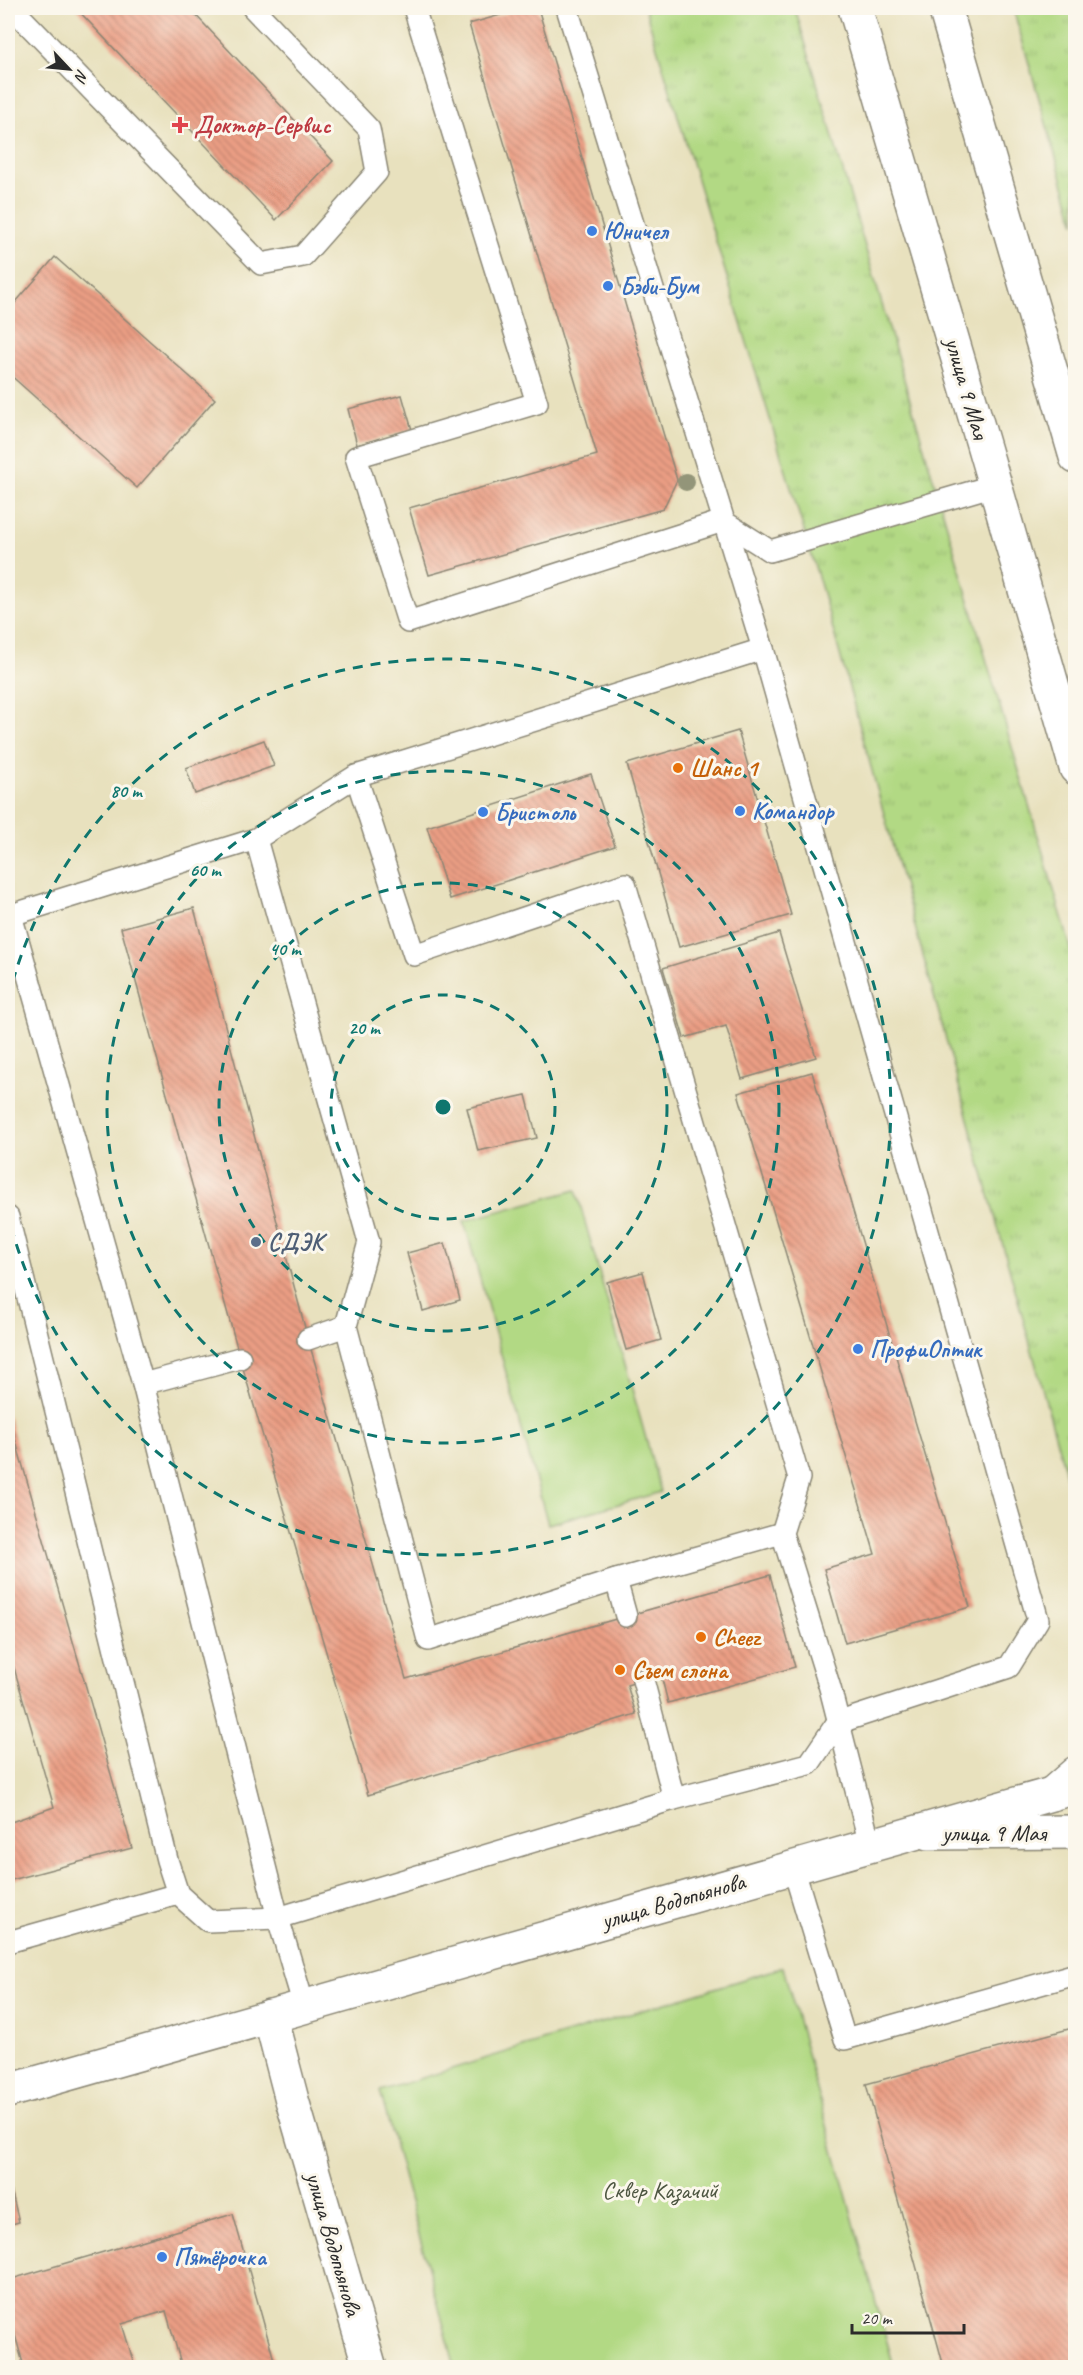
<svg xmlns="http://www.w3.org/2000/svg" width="1083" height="2375" font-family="Caveat,sans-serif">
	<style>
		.grass { fill: url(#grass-tufts); stroke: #6e8258; stroke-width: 1.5 }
		.green { fill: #b2d984; stroke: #6e8258; stroke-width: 1.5 }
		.building { fill: url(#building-back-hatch) }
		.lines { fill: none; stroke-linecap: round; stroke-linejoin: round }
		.lane-casing { stroke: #8a8674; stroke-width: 24 }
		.street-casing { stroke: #8a8674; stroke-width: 36 }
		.secondary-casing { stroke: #8a8674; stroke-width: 36 }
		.primary-casing { stroke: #8a8674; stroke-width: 36 }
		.lane { stroke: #fff; stroke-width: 21 }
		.street { stroke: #fff; stroke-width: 33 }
		.secondary { stroke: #fff; stroke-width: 33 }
		.primary { stroke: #fff; stroke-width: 33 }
		.tree { fill: #939579 }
		.ring { fill: none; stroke: #0f766e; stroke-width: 3; stroke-dasharray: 10 8 }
		.health-dot { fill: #e0444e; stroke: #fbf7ec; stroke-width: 2 }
		.shop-dot { fill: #3f7fe0; stroke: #fbf7ec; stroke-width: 2 }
		.food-dot { fill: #e8710a; stroke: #fbf7ec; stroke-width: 2 }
		.service-dot { fill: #5c6f8a; stroke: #fbf7ec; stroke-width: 2 }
		.labels { text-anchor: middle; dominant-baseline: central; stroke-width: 6; stroke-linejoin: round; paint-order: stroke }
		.health-label { font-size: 24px; font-weight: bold; fill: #be3a42; stroke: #fbf7ec; text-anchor: start }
		.shop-label { font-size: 24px; font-weight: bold; fill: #366cbe; stroke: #fbf7ec; text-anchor: start }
		.street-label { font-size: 24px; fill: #2b2b2b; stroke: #fbf7ec }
		.food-label { font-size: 24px; font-weight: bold; fill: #c56008; stroke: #fbf7ec; text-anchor: start }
		.service-label { font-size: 24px; font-weight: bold; fill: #4e5e75; stroke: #fbf7ec; text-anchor: start }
		.park-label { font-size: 24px; fill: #4d5641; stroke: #fbf7ec }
		.centre { fill: #0f766e; stroke: #fbf7ec; stroke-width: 3 }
		.ring-label { font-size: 18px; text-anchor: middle; font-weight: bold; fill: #0f766e; stroke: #fbf7ec; stroke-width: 6; stroke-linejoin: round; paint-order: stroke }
	</style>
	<defs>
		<pattern id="grass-tufts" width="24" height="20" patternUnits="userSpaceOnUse" patternTransform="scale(1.5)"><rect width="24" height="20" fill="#b2d984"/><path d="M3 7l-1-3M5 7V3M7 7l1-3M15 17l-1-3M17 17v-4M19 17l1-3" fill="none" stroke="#99ba72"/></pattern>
		<pattern id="building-back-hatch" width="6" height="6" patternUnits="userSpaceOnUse" patternTransform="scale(1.5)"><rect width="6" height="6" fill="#eb9e84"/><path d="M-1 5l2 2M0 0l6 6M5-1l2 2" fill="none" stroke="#bf816c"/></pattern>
	</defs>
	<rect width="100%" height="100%" fill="#fbf7ec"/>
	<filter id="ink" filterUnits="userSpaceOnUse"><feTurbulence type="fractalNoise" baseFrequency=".0167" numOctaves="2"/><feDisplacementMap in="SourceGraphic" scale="12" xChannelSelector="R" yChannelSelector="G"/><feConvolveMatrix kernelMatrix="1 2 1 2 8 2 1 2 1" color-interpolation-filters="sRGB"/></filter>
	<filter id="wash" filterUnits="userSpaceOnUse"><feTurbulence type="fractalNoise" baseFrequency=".008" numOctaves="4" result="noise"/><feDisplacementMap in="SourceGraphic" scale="24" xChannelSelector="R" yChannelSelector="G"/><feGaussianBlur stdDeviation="1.35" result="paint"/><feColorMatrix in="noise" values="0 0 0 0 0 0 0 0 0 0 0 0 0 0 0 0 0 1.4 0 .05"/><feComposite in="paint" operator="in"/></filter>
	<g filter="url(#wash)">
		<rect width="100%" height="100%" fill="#e8e1be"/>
		<g class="grass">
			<path d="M 645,8 L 795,8 L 1075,962 L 1075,1507 L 823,593 Z"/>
			<path d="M 1013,8 L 1075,8 L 1075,224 Z"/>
		</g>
		<g class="green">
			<path d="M 576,1190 L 661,1492 L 548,1524 L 464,1221 Z"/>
			<path d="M 783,1967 L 894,2367 L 455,2367 L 380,2091 Z"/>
		</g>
		<g id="blocks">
			<g class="building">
				<path d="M 76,8 L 189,8 L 333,161 L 276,220 Z"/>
				<path d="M 525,8 L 538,8 L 677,480 L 663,509 L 429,575 L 409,508 L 597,455 L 469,24 Z"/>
				<path d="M 55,257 L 215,399 L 137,488 L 8,373 L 8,311 Z"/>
				<path d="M 402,395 L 412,430 L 357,445 L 348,409 Z"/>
				<path d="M 738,731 L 791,915 L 679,947 L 627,764 Z"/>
				<path d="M 264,740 L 274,766 L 195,794 L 186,768 Z"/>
				<path d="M 591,774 L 615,846 L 450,899 L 427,827 Z"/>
				<path d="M 194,908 L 308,1339 L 406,1679 L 770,1575 L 795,1667 L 668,1703 L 661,1675 L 643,1680 L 627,1685 L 636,1714 L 368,1795 L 240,1358 L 121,928 Z"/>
				<path d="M 779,933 L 816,1057 L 742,1079 L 726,1026 L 684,1038 L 663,968 Z"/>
				<path d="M 812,1072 L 970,1607 L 845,1643 L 824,1569 L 875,1554 L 738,1093 Z"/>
				<path d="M 526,1095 L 537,1138 L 478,1151 L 467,1108 Z"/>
				<path d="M 445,1243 L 460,1300 L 423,1311 L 407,1253 Z"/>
				<path d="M 643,1272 L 661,1340 L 626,1350 L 607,1282 Z"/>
				<path d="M 8,1414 L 132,1848 L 8,1881 L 8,1823 L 54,1807 L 8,1647 Z"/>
				<path d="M 1076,2027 L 1076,2367 L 944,2367 L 866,2084 Z"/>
				<path d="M 11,2189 L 19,2222 L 8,2225 L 8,2190 Z"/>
				<path d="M 233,2214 L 276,2367 L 182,2367 L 166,2311 L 122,2324 L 135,2367 L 24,2367 L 8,2310 L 8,2280 Z"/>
			</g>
		</g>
	</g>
	<g filter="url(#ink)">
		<use href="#blocks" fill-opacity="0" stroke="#8a8674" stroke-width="1.5"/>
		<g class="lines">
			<g class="lane-casing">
				<g id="lane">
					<path d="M 12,8 L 261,264 L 303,256 L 377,172 L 369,129 L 253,8"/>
					<path d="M 414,8 L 537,403 L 356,457 L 408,622 L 723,521 L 770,551 L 995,485"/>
					<path d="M 356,776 L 414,955 L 625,884 L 799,1478 L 782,1533 L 830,1688 L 870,1845"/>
					<path d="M 256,839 L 369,1242 L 346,1326 L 428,1640 L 616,1580 L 782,1533"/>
					<path d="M 8,913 L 11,915 L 143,1384 L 278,1918 L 304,2006"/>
					<path d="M 11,915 L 256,839 L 356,776 L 763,649"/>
					<path d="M 8,1217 L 167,1860 L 178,1894 L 208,1921 L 278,1918 L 674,1799 L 809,1764 L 837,1723 L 1009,1667 L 1038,1620 L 763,649 L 567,8"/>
					<path d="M 308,1339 L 346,1326"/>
					<path d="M 143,1384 L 240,1358"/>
					<path d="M 616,1580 L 626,1616"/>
					<path d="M 643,1680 L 674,1799"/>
					<path d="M 793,1867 L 845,2039 L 1076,1974"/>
					<path d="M 8,1942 L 178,1894"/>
				</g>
			</g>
			<g class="street-casing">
				<g id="street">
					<path d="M 929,1833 L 1076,1832"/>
					<path d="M 270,2016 L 292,2100 L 370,2368"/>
				</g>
			</g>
			<g class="secondary-casing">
				<path id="secondary" d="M 8,2091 L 1076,1787"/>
			</g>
			<g class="primary-casing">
				<g id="primary">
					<path d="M 855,8 L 995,485 L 1076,768"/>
					<path d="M 945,8 L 1076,457"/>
					<path d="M 1053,1793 L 1076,1773"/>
				</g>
			</g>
			<use href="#lane" class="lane"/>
			<use href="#street" class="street"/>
			<use href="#secondary" class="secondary"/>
			<use href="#primary" class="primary"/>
		</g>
		<circle class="tree" cx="686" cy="482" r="9"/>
	</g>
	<g class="ring">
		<circle cx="443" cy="1107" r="112"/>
		<circle cx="443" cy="1107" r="224"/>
		<circle cx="443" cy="1107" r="336"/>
		<path d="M8 999A448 448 0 1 1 8 1215"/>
	</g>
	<path class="health-dot" d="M177 116h6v6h6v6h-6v6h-6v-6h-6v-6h6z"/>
	<g class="shop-dot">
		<circle cx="592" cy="231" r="6"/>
		<circle cx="608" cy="286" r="6"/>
		<circle cx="740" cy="811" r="6"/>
		<circle cx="483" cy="812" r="6"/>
		<circle cx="858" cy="1349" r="6"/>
		<circle cx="162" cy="2257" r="6"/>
	</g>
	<g class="food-dot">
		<circle cx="678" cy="768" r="6"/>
		<circle cx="701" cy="1637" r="6"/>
		<circle cx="620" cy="1670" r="6"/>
	</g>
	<circle class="service-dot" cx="256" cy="1242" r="6"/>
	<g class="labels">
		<g class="health-label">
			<text x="194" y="125">Доктор-Сервис</text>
		</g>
		<g class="shop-label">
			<text x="604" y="231">Юничел</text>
			<text x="620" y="286">Бэби-Бум</text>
			<text x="752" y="811">Командор</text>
			<text x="495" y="812">Бристоль</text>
			<text x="870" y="1349">ПрофиОптик</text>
			<text x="174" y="2257">Пятёрочка</text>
		</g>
		<g class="street-label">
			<text transform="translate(967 388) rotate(74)">улица 9 Мая</text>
			<text x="994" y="1833">улица 9 Мая</text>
			<text transform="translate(673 1901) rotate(-16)">улица Водопьянова</text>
			<text transform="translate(334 2244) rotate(74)">улица Водопьянова</text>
		</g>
		<g class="food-label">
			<text x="690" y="768">Шанс 1</text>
			<text x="713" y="1637">Cheez</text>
			<text x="632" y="1670">Съем слона</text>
		</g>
		<g class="service-label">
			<text x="268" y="1242">СДЭК</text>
		</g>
		<g class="park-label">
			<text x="660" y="2190">Сквер Казачий</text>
		</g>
	</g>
	<circle cx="443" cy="1107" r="9" class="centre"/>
	<g class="ring-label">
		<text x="126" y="797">80 m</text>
		<text x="205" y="876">60 m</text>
		<text x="285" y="955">40 m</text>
		<text x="364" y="1034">20 m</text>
	</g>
	<rect width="1083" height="2375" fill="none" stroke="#fbf7ec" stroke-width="30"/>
	<g transform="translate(69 69) rotate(116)" stroke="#fbf7ec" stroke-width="4.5" paint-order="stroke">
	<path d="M0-4.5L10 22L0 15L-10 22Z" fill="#2b2b2b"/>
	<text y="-9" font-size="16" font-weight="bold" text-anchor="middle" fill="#2b2b2b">N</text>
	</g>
	<path d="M852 2324v9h112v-9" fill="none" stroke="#2b2b2b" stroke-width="3"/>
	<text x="861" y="2324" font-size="18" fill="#2b2b2b" stroke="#fbf7ec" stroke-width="4.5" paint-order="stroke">20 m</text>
</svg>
